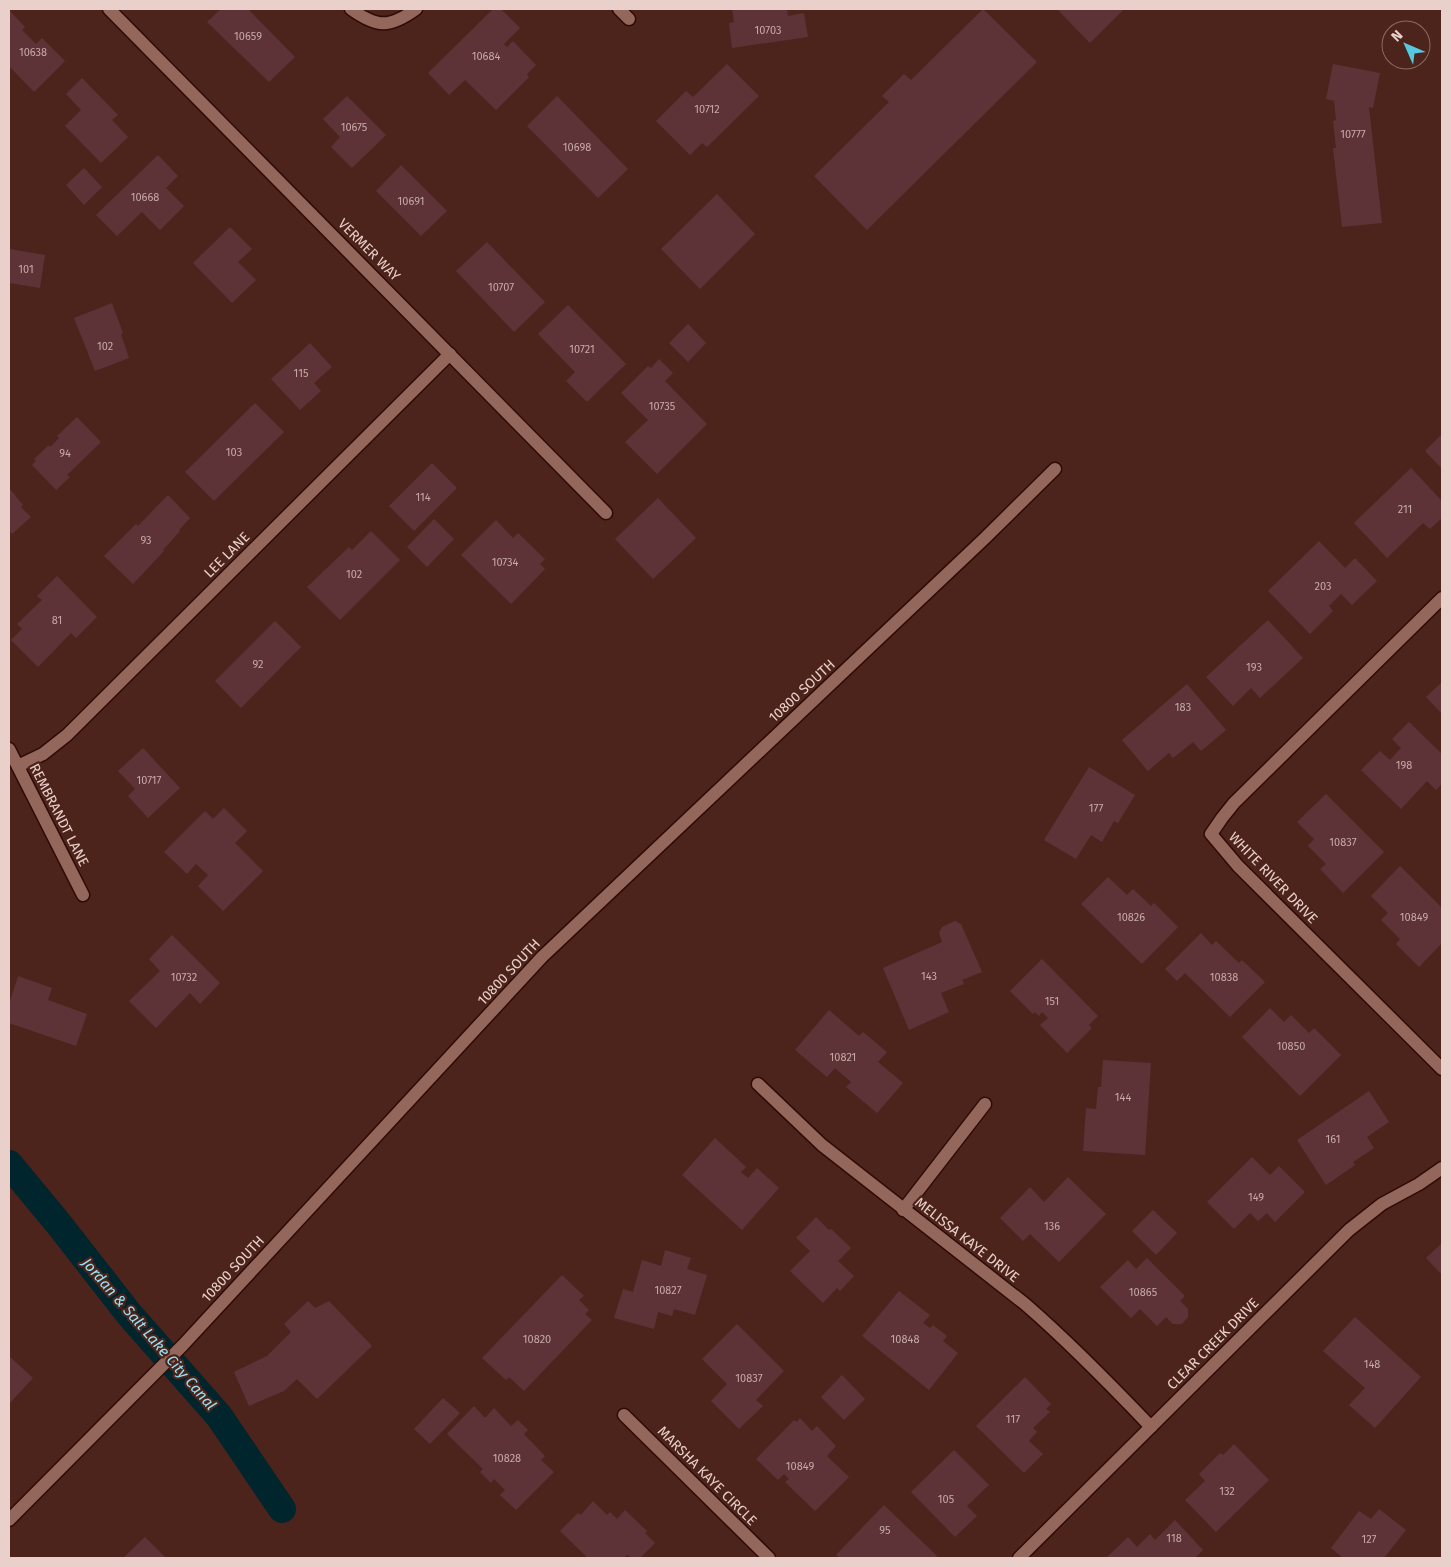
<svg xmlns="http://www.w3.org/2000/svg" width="1451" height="1567" font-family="'Fira Sans',sans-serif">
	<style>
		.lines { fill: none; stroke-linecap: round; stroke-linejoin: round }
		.canal { stroke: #00252d; stroke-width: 28 }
		.building { fill: #5d3338 }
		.minor-casing { stroke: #300b05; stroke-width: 15 }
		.minor { stroke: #94675c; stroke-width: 12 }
		.labels { text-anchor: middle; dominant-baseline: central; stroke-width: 4.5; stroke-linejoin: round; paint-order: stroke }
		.number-label { font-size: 11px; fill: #c7a9a6 }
		.street-label { font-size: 14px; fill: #ead0ca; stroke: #4c241c }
		.water-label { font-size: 15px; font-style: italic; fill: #94e5f7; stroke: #4c241c }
	</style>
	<rect width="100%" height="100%" fill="#4c241c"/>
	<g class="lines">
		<path class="canal" d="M 9,1164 L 58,1223 L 129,1314 L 219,1416 L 282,1509"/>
	</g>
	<g class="building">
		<path d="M 221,9 L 248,9 L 295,57 L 269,82 L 207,22 Z"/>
		<path d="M 493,9 L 501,9 L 520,28 L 504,44 L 507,47 L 513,41 L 536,65 L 527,74 L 529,77 L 496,110 L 465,80 L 449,95 L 428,73 Z"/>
		<path d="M 732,9 L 787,9 L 788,16 L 804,13 L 808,37 L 732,48 L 729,23 L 734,22 Z"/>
		<path d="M 983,9 L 1037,62 L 867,230 L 814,176 L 889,102 L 882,96 L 904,74 L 911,80 Z"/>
		<path d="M 1057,9 L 1124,9 L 1090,43 Z"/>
		<path d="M 9,10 L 25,27 L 22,30 L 36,44 L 42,38 L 65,61 L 34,92 L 9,66 Z"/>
		<path d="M 727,64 L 759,96 L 707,147 L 702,143 L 690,155 L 656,121 L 686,91 L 693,97 Z"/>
		<path d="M 1333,64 L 1380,73 L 1373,108 L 1369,107 L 1382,223 L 1342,227 L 1333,148 L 1336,148 L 1333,121 L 1336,120 L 1334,101 L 1326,99 Z"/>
		<path d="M 82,78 L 118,115 L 112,120 L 128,137 L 101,163 L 65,126 L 81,110 L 66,94 Z"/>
		<path d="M 347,96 L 386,135 L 352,168 L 331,147 L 340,137 L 323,119 Z"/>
		<path d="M 557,96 L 628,169 L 598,198 L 527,126 Z"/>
		<path d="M 158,155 L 178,176 L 166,188 L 184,206 L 160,230 L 142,212 L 117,236 L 96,215 Z"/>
		<path d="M 401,165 L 447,211 L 421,236 L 376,191 Z"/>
		<path d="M 84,168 L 102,187 L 84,205 L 66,185 Z"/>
		<path d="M 717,194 L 755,234 L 700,289 L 661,249 Z"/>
		<path d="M 230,227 L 252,249 L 238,262 L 256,280 L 232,303 L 193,263 Z"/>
		<path d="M 487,242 L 545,302 L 514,332 L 456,271 Z"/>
		<path d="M 9,249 L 45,255 L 40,288 L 9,283 Z"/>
		<path d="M 112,303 L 123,333 L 121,334 L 129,358 L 95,371 L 74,318 Z"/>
		<path d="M 568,305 L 626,364 L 587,402 L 566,381 L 575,372 L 538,334 Z"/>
		<path d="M 688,324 L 706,343 L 688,362 L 669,343 Z"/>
		<path d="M 310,343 L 332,367 L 314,383 L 321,391 L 300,410 L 271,379 Z"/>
		<path d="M 659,359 L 673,373 L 665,381 L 707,424 L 657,474 L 625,442 L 648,420 L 621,393 L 648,366 L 651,368 Z"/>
		<path d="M 255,403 L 284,432 L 214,501 L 185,472 Z"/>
		<path d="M 77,417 L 101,442 L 67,475 L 70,477 L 56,490 L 32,465 L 36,461 L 34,459 L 49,445 L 50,447 L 59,438 L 57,436 Z"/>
		<path d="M 1442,434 L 1442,469 L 1425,451 Z"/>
		<path d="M 432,463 L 457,488 L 414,531 L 389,506 Z"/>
		<path d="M 1411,468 L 1442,501 L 1442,518 L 1430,529 L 1423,523 L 1387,558 L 1354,523 Z"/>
		<path d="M 9,488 L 23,505 L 21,507 L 31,517 L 12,534 L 9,530 Z"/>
		<path d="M 168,495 L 190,518 L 179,530 L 180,531 L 163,550 L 164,551 L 133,584 L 104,556 L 136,524 L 138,526 Z"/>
		<path d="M 658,498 L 696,538 L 653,579 L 615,539 Z"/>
		<path d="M 434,519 L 454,539 L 427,567 L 407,547 Z"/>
		<path d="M 496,520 L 513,538 L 518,533 L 545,559 L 540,564 L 545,569 L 511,604 L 461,555 Z"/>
		<path d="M 371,531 L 400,560 L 340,620 L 307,587 L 349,547 L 352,550 Z"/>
		<path d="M 1319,541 L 1345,568 L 1355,558 L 1377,581 L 1352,605 L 1341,594 L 1329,606 L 1333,611 L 1310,634 L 1268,591 Z"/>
		<path d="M 57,576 L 97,617 L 76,638 L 71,633 L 38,667 L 11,640 L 22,629 L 17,624 L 42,600 L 37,596 Z"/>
		<path d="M 1268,620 L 1303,658 L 1260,698 L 1251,688 L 1233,706 L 1206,677 Z"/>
		<path d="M 275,621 L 301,647 L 241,708 L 215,681 Z"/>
		<path d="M 1442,682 L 1442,714 L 1426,697 Z"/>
		<path d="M 1187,684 L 1226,730 L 1201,751 L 1193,742 L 1173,758 L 1169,753 L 1148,771 L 1122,740 Z"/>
		<path d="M 1409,722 L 1442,754 L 1442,784 L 1436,790 L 1427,781 L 1401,809 L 1361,770 L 1380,751 L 1390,760 L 1401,748 L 1392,739 Z"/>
		<path d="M 143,748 L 180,788 L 148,818 L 128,796 L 135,789 L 118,771 Z"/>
		<path d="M 1089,767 L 1135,795 L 1118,823 L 1114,821 L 1102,842 L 1091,835 L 1076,859 L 1044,840 Z"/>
		<path d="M 1326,794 L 1384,852 L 1343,893 L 1320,869 L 1326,864 L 1308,846 L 1314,839 L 1297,822 Z"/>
		<path d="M 224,808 L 247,831 L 235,843 L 263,871 L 223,911 L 198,886 L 208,875 L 196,864 L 187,874 L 164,852 L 205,811 L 213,819 Z"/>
		<path d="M 1400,866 L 1442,908 L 1442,943 L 1419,967 L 1396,944 L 1400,939 L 1381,920 L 1388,913 L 1371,896 Z"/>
		<path d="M 1108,877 L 1127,895 L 1133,889 L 1151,906 L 1154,903 L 1178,927 L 1142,964 L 1081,904 Z"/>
		<path d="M 955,921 L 961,924 L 982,972 L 962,980 L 964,984 L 941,993 L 949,1012 L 909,1030 L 883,968 L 942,942 L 939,933 L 942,927 Z"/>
		<path d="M 1201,933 L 1212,945 L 1216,941 L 1239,963 L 1242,960 L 1265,982 L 1230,1017 L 1185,973 L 1177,981 L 1165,969 Z"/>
		<path d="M 172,935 L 220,983 L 200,1004 L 190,993 L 156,1028 L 129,1001 L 160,971 L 149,959 Z"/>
		<path d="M 1042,959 L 1098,1016 L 1089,1025 L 1092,1028 L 1067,1053 L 1040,1025 L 1048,1018 L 1042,1012 L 1039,1016 L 1035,1012 L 1033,1014 L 1010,991 Z"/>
		<path d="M 18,976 L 52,988 L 48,1000 L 87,1014 L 76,1046 L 9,1023 L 9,1004 Z"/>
		<path d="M 1270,1008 L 1284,1022 L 1291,1015 L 1309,1033 L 1314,1028 L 1341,1055 L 1300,1096 L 1242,1037 Z"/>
		<path d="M 829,1010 L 859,1036 L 863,1032 L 887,1052 L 878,1062 L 903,1083 L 877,1113 L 846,1087 L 851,1082 L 835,1068 L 827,1077 L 795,1050 Z"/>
		<path d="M 1103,1060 L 1151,1063 L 1145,1155 L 1083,1151 L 1086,1108 L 1096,1109 L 1098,1087 L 1101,1087 Z"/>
		<path d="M 1369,1091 L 1389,1122 L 1367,1137 L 1374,1148 L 1353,1162 L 1355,1165 L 1326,1185 L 1297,1140 Z"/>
		<path d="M 715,1138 L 746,1167 L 741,1172 L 748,1178 L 757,1168 L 779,1188 L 742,1230 L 682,1175 Z"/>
		<path d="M 1252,1157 L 1270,1175 L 1279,1166 L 1305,1192 L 1275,1222 L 1267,1213 L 1258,1221 L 1250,1213 L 1234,1229 L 1207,1202 Z"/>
		<path d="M 1068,1177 L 1106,1214 L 1059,1262 L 1030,1234 L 1023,1241 L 1000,1218 L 1030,1187 L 1044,1202 Z"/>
		<path d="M 1153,1210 L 1177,1233 L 1156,1255 L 1132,1231 Z"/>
		<path d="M 816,1217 L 829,1230 L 831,1229 L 851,1248 L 838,1261 L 854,1276 L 840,1291 L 837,1288 L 823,1303 L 790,1271 L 810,1251 L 796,1238 Z"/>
		<path d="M 1442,1243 L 1442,1275 L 1426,1258 Z"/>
		<path d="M 665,1250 L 691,1258 L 687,1269 L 707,1275 L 695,1315 L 674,1309 L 672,1316 L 658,1312 L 654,1329 L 614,1318 L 623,1289 L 633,1292 L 642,1260 L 661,1266 Z"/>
		<path d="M 1147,1258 L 1185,1296 L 1180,1301 L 1188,1309 L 1188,1317 L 1182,1324 L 1173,1324 L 1166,1317 L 1157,1326 L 1140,1309 L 1131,1318 L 1100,1287 L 1128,1260 L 1136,1269 Z"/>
		<path d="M 562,1275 L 584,1296 L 579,1300 L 589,1310 L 585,1314 L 592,1320 L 524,1391 L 509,1377 L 506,1380 L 482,1358 Z"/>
		<path d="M 899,1291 L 930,1315 L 923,1323 L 930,1328 L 933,1325 L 947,1336 L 943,1341 L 958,1353 L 929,1390 L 862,1336 Z"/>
		<path d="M 308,1301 L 315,1308 L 329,1301 L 372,1346 L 317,1399 L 297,1379 L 284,1391 L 249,1406 L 234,1372 L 267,1356 L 291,1332 L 284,1324 Z"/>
		<path d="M 1355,1317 L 1421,1377 L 1375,1428 L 1349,1405 L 1365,1388 L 1323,1351 Z"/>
		<path d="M 737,1324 L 784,1371 L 756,1400 L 763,1406 L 739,1429 L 711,1401 L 727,1384 L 702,1359 Z"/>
		<path d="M 9,1356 L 33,1378 L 9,1404 Z"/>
		<path d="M 842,1375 L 865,1399 L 844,1420 L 821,1397 Z"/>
		<path d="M 1025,1377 L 1051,1404 L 1046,1409 L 1050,1412 L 1033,1428 L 1037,1432 L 1029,1441 L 1043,1454 L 1024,1473 L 976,1426 Z"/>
		<path d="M 443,1398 L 460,1413 L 430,1444 L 414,1429 Z"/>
		<path d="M 474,1406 L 485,1418 L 494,1408 L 511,1426 L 518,1420 L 528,1430 L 524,1434 L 545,1456 L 541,1460 L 554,1472 L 516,1510 L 500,1495 L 505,1490 L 494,1479 L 491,1483 L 480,1472 L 483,1469 L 447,1434 Z"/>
		<path d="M 800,1418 L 812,1431 L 817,1426 L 836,1446 L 827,1456 L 849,1477 L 815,1511 L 785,1482 L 789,1479 L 784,1474 L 778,1480 L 756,1459 L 794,1420 L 797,1422 Z"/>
		<path d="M 1234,1444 L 1269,1480 L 1216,1532 L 1185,1500 L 1205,1481 L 1199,1474 L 1220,1453 L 1223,1455 Z"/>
		<path d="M 954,1450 L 989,1485 L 967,1506 L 977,1516 L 955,1537 L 911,1492 Z"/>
		<path d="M 593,1501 L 607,1515 L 610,1512 L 617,1519 L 625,1510 L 647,1531 L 645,1533 L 655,1543 L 640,1558 L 631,1558 L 627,1555 L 624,1558 L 588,1558 L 560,1531 L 578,1513 L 581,1515 Z"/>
		<path d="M 884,1505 L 937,1556 L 935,1558 L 840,1558 L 836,1555 Z"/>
		<path d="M 1379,1509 L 1406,1530 L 1384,1558 L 1343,1558 L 1331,1548 L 1359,1511 L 1371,1519 Z"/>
		<path d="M 1175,1520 L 1203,1550 L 1195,1558 L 1106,1558 L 1128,1537 L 1137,1547 L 1150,1534 L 1155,1540 Z"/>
		<path d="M 145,1537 L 166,1558 L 123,1558 Z"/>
	</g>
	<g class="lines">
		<g class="minor-casing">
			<g id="minor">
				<path d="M 109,9 L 606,513"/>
				<path d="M 351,9 C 377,28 390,28 416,9"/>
				<path d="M 619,9 L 629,19"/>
				<path d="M 1442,598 L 1234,803 L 1222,818 L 1211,834 L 1238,866 L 1442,1069"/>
				<path d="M 9,749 L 83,895"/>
				<path d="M 18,766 L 43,754 L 67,735 L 450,354"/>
				<path d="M 758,1084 L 822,1145 L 1025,1304 C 1069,1342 1110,1384 1151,1427"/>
				<path d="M 903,1210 L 985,1104"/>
				<path d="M 624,1415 L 769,1558"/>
				<path d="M 9,1520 L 183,1345 L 542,957 L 985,538 L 1055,469"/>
				<path d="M 1019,1558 L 1349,1230 L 1382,1204 L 1419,1184 L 1442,1168"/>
			</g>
		</g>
		<use href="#minor" class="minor"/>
	</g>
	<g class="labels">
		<g class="number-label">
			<text x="768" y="30">10703</text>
			<text x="248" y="36">10659</text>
			<text x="33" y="52">10638</text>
			<text x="486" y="56">10684</text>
			<text x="707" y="109">10712</text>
			<text x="354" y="127">10675</text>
			<text x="1353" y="134">10777</text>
			<text x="577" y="147">10698</text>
			<text x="145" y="197">10668</text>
			<text x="411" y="201">10691</text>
			<text x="26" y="269">101</text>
			<text x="501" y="287">10707</text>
			<text x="105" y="346">102</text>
			<text x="582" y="349">10721</text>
			<text x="301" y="373">115</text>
			<text x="662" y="406">10735</text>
			<text x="234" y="452">103</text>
			<text x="65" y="453">94</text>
			<text x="423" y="497">114</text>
			<text x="1405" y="509">211</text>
			<text x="146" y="540">93</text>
			<text x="505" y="562">10734</text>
			<text x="354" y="574">102</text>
			<text x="1323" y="586">203</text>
			<text x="57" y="620">81</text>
			<text x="258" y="664">92</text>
			<text x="1254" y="667">193</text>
			<text x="1183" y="707">183</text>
			<text x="1404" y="765">198</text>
			<text x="149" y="780">10717</text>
			<text x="1096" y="808">177</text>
			<text x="1343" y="842">10837</text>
			<text x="1131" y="917">10826</text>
			<text x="1414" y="917">10849</text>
			<text x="929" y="976">143</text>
			<text x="184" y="977">10732</text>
			<text x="1224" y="977">10838</text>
			<text x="1052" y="1001">151</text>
			<text x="1291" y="1046">10850</text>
			<text x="843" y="1057">10821</text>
			<text x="1123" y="1097">144</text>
			<text x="1333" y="1139">161</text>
			<text x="1256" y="1197">149</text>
			<text x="1052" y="1226">136</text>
			<text x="668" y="1290">10827</text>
			<text x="1143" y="1292">10865</text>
			<text x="537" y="1339">10820</text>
			<text x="905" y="1339">10848</text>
			<text x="1372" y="1364">148</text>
			<text x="749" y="1378">10837</text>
			<text x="1013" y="1419">117</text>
			<text x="507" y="1458">10828</text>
			<text x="800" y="1466">10849</text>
			<text x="1227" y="1491">132</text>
			<text x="946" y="1499">105</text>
			<text x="885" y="1530">95</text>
			<text x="1174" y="1538">118</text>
			<text x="1369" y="1539">127</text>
		</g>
		<g class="street-label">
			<text transform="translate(369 250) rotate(45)">VERMER WAY</text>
			<text transform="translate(227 555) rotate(-45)">LEE LANE</text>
			<text transform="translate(802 691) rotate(-43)">10800 SOUTH</text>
			<text transform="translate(59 815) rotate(63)">REMBRANDT LANE</text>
			<text transform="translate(1273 878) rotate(46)">WHITE RIVER DRIVE</text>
			<text transform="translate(509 972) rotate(-47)">10800 SOUTH</text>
			<text transform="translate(967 1240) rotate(38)">MELISSA KAYE DRIVE</text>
			<text transform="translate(233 1269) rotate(-47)">10800 SOUTH</text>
			<text transform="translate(1213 1344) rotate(-45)">CLEAR CREEK DRIVE</text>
			<text transform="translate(707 1476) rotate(45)">MARSHA KAYE CIRCLE</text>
		</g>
		<g class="water-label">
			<text transform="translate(149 1334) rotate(49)">Jordan &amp; Salt Lake City Canal</text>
		</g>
	</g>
	<rect width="1451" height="1567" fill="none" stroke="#ead0ca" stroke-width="20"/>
	<g transform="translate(1406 45) rotate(315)"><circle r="24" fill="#4c241c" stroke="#8b6962"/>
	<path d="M0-4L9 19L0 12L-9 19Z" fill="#56c9e0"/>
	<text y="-8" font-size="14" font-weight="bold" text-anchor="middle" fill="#ead0ca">N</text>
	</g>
</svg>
